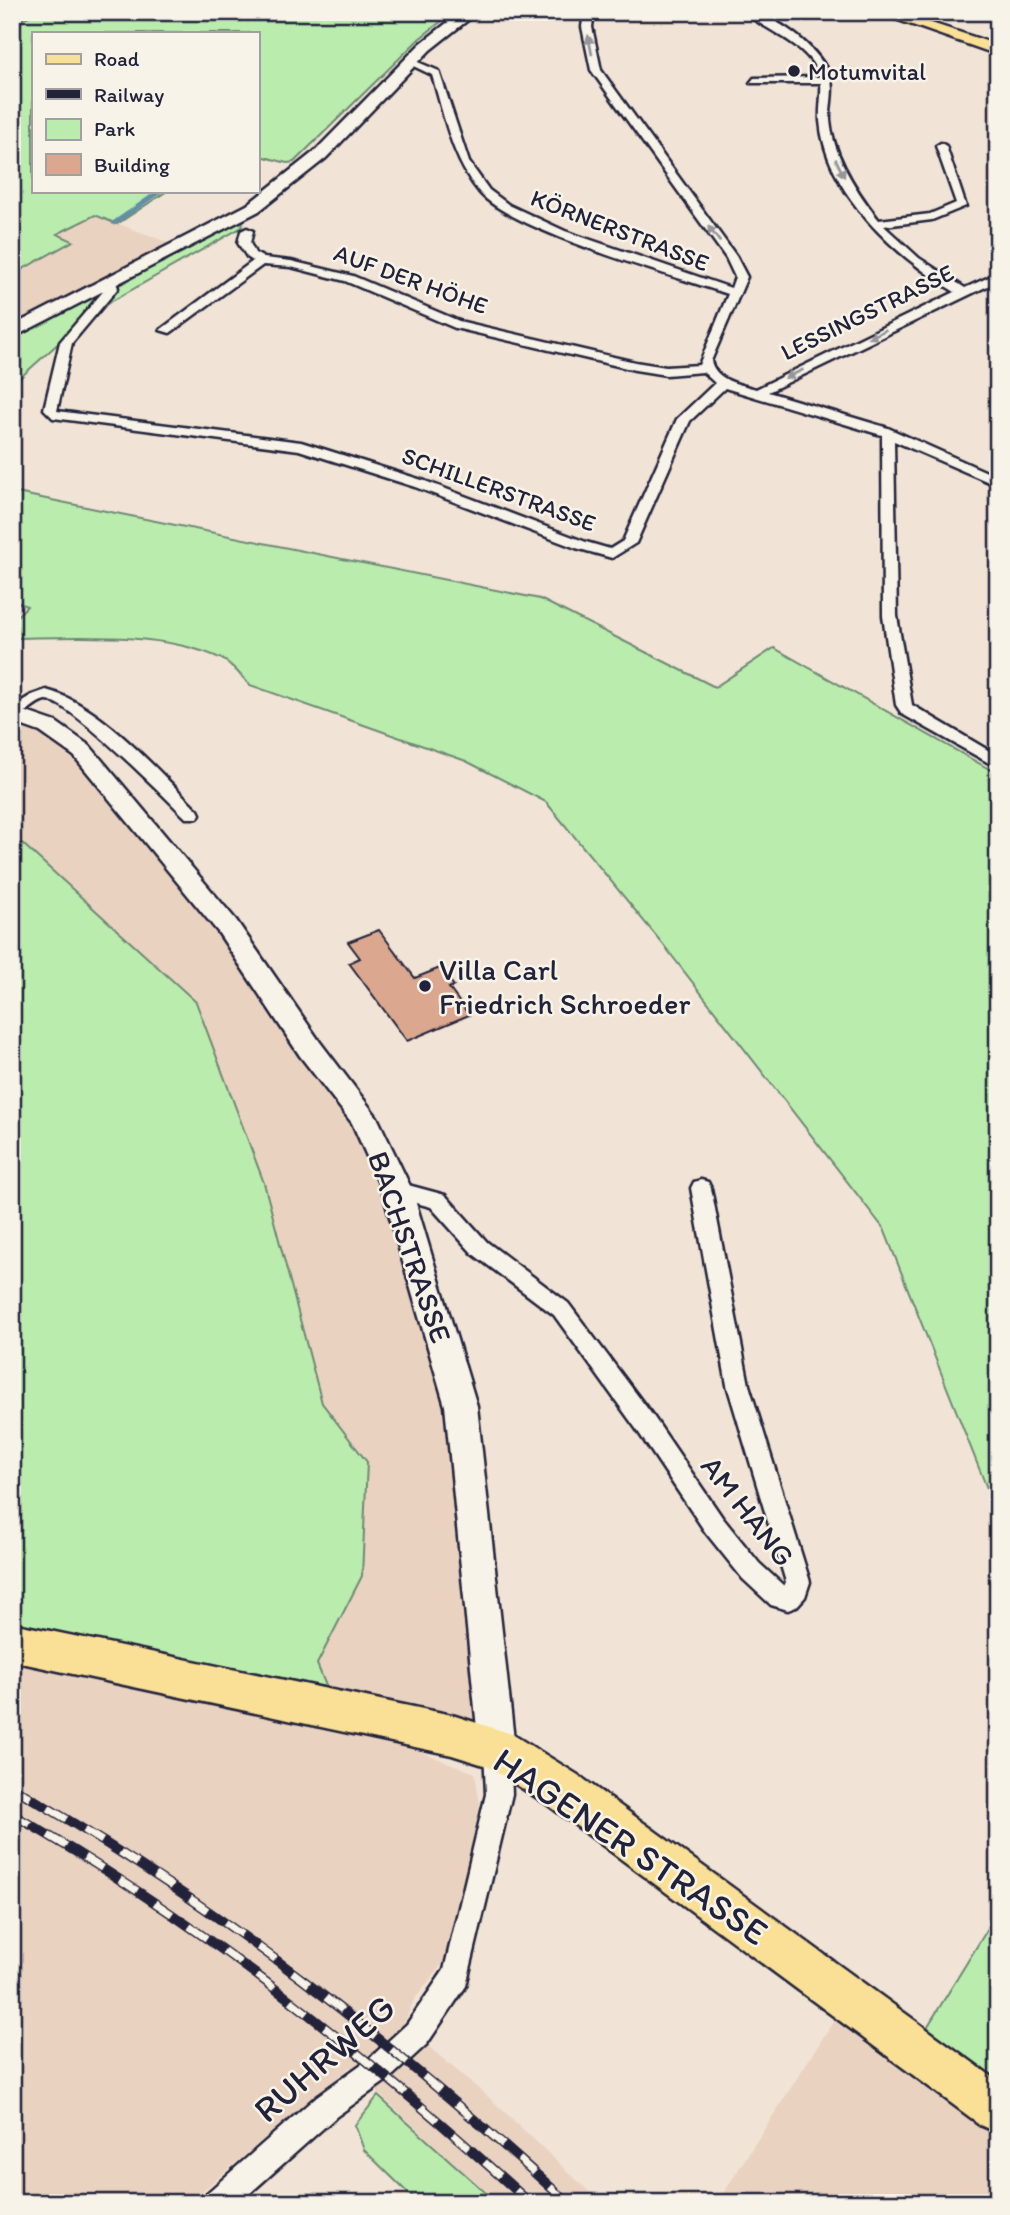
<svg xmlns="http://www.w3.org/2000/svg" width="1010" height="2215" font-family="Itim,sans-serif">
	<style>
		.built { fill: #ead2c1 }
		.green { fill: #baedad; stroke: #6e8874; stroke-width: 2 }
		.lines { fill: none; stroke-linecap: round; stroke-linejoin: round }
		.stream { stroke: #628fa5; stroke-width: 4.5 }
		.building { fill: #dba78f; stroke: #22223b; stroke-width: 2 }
		.street-casing { stroke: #22223b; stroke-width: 5 }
		.secondary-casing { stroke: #22223b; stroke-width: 5 }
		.primary-casing { stroke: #22223b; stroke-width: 5 }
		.street { fill: #f7f3e8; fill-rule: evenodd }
		.secondary { fill: #f7f3e8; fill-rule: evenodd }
		.primary { fill: #f9e096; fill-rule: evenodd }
		.rail-casing { stroke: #22223b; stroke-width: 10 }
		.rail { stroke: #f7f3e8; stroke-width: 7; stroke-dasharray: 21; stroke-linecap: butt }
		.oneway { fill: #97959a }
		.poi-dot { fill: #22223b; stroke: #f7f3e8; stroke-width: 2.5 }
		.labels { text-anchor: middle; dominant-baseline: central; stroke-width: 5; stroke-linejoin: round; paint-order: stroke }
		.far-poi-label { font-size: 24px; fill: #22223b; stroke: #f7f3e8; text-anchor: start }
		.far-street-label { font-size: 24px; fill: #22223b; stroke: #f7f3e8 }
		.poi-label { font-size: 30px; fill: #22223b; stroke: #f7f3e8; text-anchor: start }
		.street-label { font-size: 30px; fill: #22223b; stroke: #f7f3e8 }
		.near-street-label { font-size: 37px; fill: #22223b; stroke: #f7f3e8 }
	</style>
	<rect width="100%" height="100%" fill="#f1e4d6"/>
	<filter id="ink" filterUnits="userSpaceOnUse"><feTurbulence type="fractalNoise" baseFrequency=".0143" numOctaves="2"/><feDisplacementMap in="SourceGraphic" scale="14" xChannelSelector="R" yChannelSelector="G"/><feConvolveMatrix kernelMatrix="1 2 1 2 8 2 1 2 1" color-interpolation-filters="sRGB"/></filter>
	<g filter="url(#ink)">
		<g class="built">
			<path d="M 95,215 L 172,244 L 12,325 L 12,275 L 72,242 L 56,235 Z"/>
			<path d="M 12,721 L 46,735 L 76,754 L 220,928 L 356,1120 L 387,1190 L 454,1408 L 459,1558 L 479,1719 L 458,1722 L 331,1698 L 317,1664 L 362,1576 L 367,1462 L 322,1403 L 196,1002 L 12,834 Z"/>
			<path d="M 12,1655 L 329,1716 L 475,1773 L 480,1805 L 447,1958 L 414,2000 L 403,2025 L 493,2101 L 601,2203 L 497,2203 L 350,2067 L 188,2203 L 33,2203 L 12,2193 Z"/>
			<path d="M 849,1997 L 998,2110 L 998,2203 L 717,2203 Z"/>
		</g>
		<g class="green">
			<path d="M 37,12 L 453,12 L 419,39 L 294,162 L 287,163 L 257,155 L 257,33 L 33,33 L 33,191 L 167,191 L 117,224 L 95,215 L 57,234 L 73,241 L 12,275 L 12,24 Z"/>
			<path d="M 243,220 L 242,227 L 93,312 L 12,385 L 12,339 Z"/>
			<path d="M 12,492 L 540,599 L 715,687 L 774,648 L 998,774 L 998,1516 L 884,1229 L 662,943 L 546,802 L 466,761 L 250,685 C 242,677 232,664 222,659 C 163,631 77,637 12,638 L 12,621 L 27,606 L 12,600 Z"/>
			<path d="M 12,834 L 196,1002 L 264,1183 L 322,1403 L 367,1462 L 362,1576 L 317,1664 L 331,1698 L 12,1628 Z"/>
			<path d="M 998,1912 L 998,2110 L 915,2047 Z"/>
			<path d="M 378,2096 L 497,2203 L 410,2203 L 413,2198 L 364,2150 L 355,2125 Z"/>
		</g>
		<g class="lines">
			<path class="stream" d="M 114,223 L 160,191"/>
		</g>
		<path class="building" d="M 379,930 L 415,978 L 440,968 L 454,986 L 449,988 L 469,1015 L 407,1041 L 349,963 L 360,958 L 348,942 Z"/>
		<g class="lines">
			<g class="street-casing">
				<g id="street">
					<path d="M 584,12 L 594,12 L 592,27 L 601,70 L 736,256 L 747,277 L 711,361 C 716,381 739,384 756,389 L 955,292 C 897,257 826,194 820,121 C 819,108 822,96 821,83 L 750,83 L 754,78 L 820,77 C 808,43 769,33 744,12 C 773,12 816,46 828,72 C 836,87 829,104 830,120 C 833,156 857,192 879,220 L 930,214 L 956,203 L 936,146 L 941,143 L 946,146 L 966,206 L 932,220 L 884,226 L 919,258 L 965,288 L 998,273 L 998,281 L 768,392 L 888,428 L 998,477 L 998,486 L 894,441 L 897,616 L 912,705 L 998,756 L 998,768 L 902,714 L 896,705 L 883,616 L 882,435 L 878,434 L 725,388 L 690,421 L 636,543 L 612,558 L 576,548 L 415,487 L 299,450 L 53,418 L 44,409 L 60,342 L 106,288 L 107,280 L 115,280 L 118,288 L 72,343 L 57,411 L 301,442 L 425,481 L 586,542 L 610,549 L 623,541 L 677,419 L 715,383 L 703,372 L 666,375 L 635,370 L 455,328 L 345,281 L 291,267 L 263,265 L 170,333 L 160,330 L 253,261 L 247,257 L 238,243 L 241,231 L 247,228 L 253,231 L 250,243 L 255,253 L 264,258 L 291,261 L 353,276 L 459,321 L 635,362 L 666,367 L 699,365 L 728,294 C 674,276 513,231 480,193 C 452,160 444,115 432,75 L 405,62 L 413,60 L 439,71 L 469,162 L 489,190 L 509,205 L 565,231 L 731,288 L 735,277 L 726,258 L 591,70 L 582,27 Z"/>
					<path d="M 46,690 C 101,704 157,771 198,810 L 200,814 L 198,818 L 186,818 C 167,799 66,697 45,700 C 33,703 25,716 12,719 L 12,707 L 32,695 Z"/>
					<path d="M 701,1180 L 708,1182 L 711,1188 L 749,1385 L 810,1582 L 805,1597 L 796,1607 L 788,1610 L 771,1605 L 743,1579 L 706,1533 L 637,1430 L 554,1315 L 473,1254 L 431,1207 L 390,1196 L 387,1190 L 390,1184 L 397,1182 L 445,1195 L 487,1242 L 568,1303 L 653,1416 L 722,1517 L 759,1563 L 784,1586 L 786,1582 L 727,1385 L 691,1188 L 694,1182 Z"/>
					<path d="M 497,1736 L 506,1740 L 510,1749 L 512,1794 L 466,1986 L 427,2044 L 390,2078 L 337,2116 L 239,2203 L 203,2203 L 207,2193 L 317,2096 L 370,2058 L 407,2024 L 444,1970 L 486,1794 L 484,1749 L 488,1740 Z"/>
				</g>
			</g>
			<g class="secondary-casing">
				<g id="secondary">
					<path d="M 461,12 L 478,12 L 430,50 L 326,158 L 259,211 L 12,338 L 12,326 L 247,205 L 315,151 L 420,44 Z"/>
					<path d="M 12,707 L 56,722 L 90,746 L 236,920 L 320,1042 L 377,1117 L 412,1190 L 477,1406 L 515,1749 L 510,1762 L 497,1767 L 484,1762 L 479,1749 L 445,1406 L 382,1190 L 352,1123 L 300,1056 L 218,932 L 74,756 L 40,732 L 12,722 Z"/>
				</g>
			</g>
			<g class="primary-casing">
				<g id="primary">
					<path d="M 875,12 L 898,12 L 998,45 L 998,55 Z"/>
					<path d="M 12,1623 L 452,1715 L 512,1734 L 578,1775 L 998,2081 L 998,2133 L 982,2126 L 548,1805 L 487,1766 L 452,1755 L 12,1661 Z"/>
				</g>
			</g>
			<use href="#street" class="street"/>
			<use href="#secondary" class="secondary"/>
			<use href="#primary" class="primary"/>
			<g class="rail-casing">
				<g id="rail">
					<path d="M 12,1787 C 219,1905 393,2043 568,2203"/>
					<path d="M 12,1814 C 203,1923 368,2055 530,2203"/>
				</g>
			</g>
			<use href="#rail" class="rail"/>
		</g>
		<defs><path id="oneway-solid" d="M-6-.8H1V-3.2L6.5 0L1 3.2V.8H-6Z" transform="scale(1.75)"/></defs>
		<g class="oneway">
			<use href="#oneway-solid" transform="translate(590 45) rotate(-101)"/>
			<use href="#oneway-solid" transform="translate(840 168) rotate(64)"/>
			<use href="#oneway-solid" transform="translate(714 234) rotate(-127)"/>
			<use href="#oneway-solid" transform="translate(877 334) rotate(154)"/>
			<use href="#oneway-solid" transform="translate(794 374) rotate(155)"/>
		</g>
	</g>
	<g class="poi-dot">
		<circle cx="794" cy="71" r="7"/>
		<circle cx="425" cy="986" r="7"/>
	</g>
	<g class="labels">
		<g class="far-poi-label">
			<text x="808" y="71">Motumvital</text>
		</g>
		<g class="far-street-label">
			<text transform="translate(620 230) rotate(21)">KÖRNERSTRASSE</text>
			<text transform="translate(411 279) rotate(20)">AUF DER HÖHE</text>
			<text transform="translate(867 312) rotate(-26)">LESSINGSTRASSE</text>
			<text transform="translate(499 489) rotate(20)">SCHILLERSTRASSE</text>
		</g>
		<g class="poi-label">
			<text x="439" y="969">Villa Carl<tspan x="439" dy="34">Friedrich Schroeder</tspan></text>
		</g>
		<g class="street-label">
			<text transform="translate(410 1247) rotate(71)">BACHSTRASSE</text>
			<text transform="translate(748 1511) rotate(52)">AM HANG</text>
		</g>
		<g class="near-street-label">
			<text transform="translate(631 1846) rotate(34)">HAGENER STRASSE</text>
			<text transform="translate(324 2058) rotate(-41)">RUHRWEG</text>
		</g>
	</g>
	<rect width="1010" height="2215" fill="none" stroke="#f7f3e8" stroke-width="42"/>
	<rect x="21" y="21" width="968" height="2173" fill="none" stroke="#22223b" stroke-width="2.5" filter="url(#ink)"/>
	<rect x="32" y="32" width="228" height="161" fill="#f7f3e8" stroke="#a29fa3" stroke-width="2"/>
	<rect x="46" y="54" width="35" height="10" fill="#f9e096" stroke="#a29fa3" stroke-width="2"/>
	<text x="94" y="66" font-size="21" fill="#22223b">Road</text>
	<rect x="46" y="89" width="35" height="10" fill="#22223b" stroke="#a29fa3" stroke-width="2"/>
	<text x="94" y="102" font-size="21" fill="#22223b">Railway</text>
	<rect x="46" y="119" width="35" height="21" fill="#baedad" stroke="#a29fa3" stroke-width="2"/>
	<text x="94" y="136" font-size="21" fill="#22223b">Park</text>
	<rect x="46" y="154" width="35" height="21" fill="#dba78f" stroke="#a29fa3" stroke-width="2"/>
	<text x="94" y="172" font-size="21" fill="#22223b">Building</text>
</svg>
